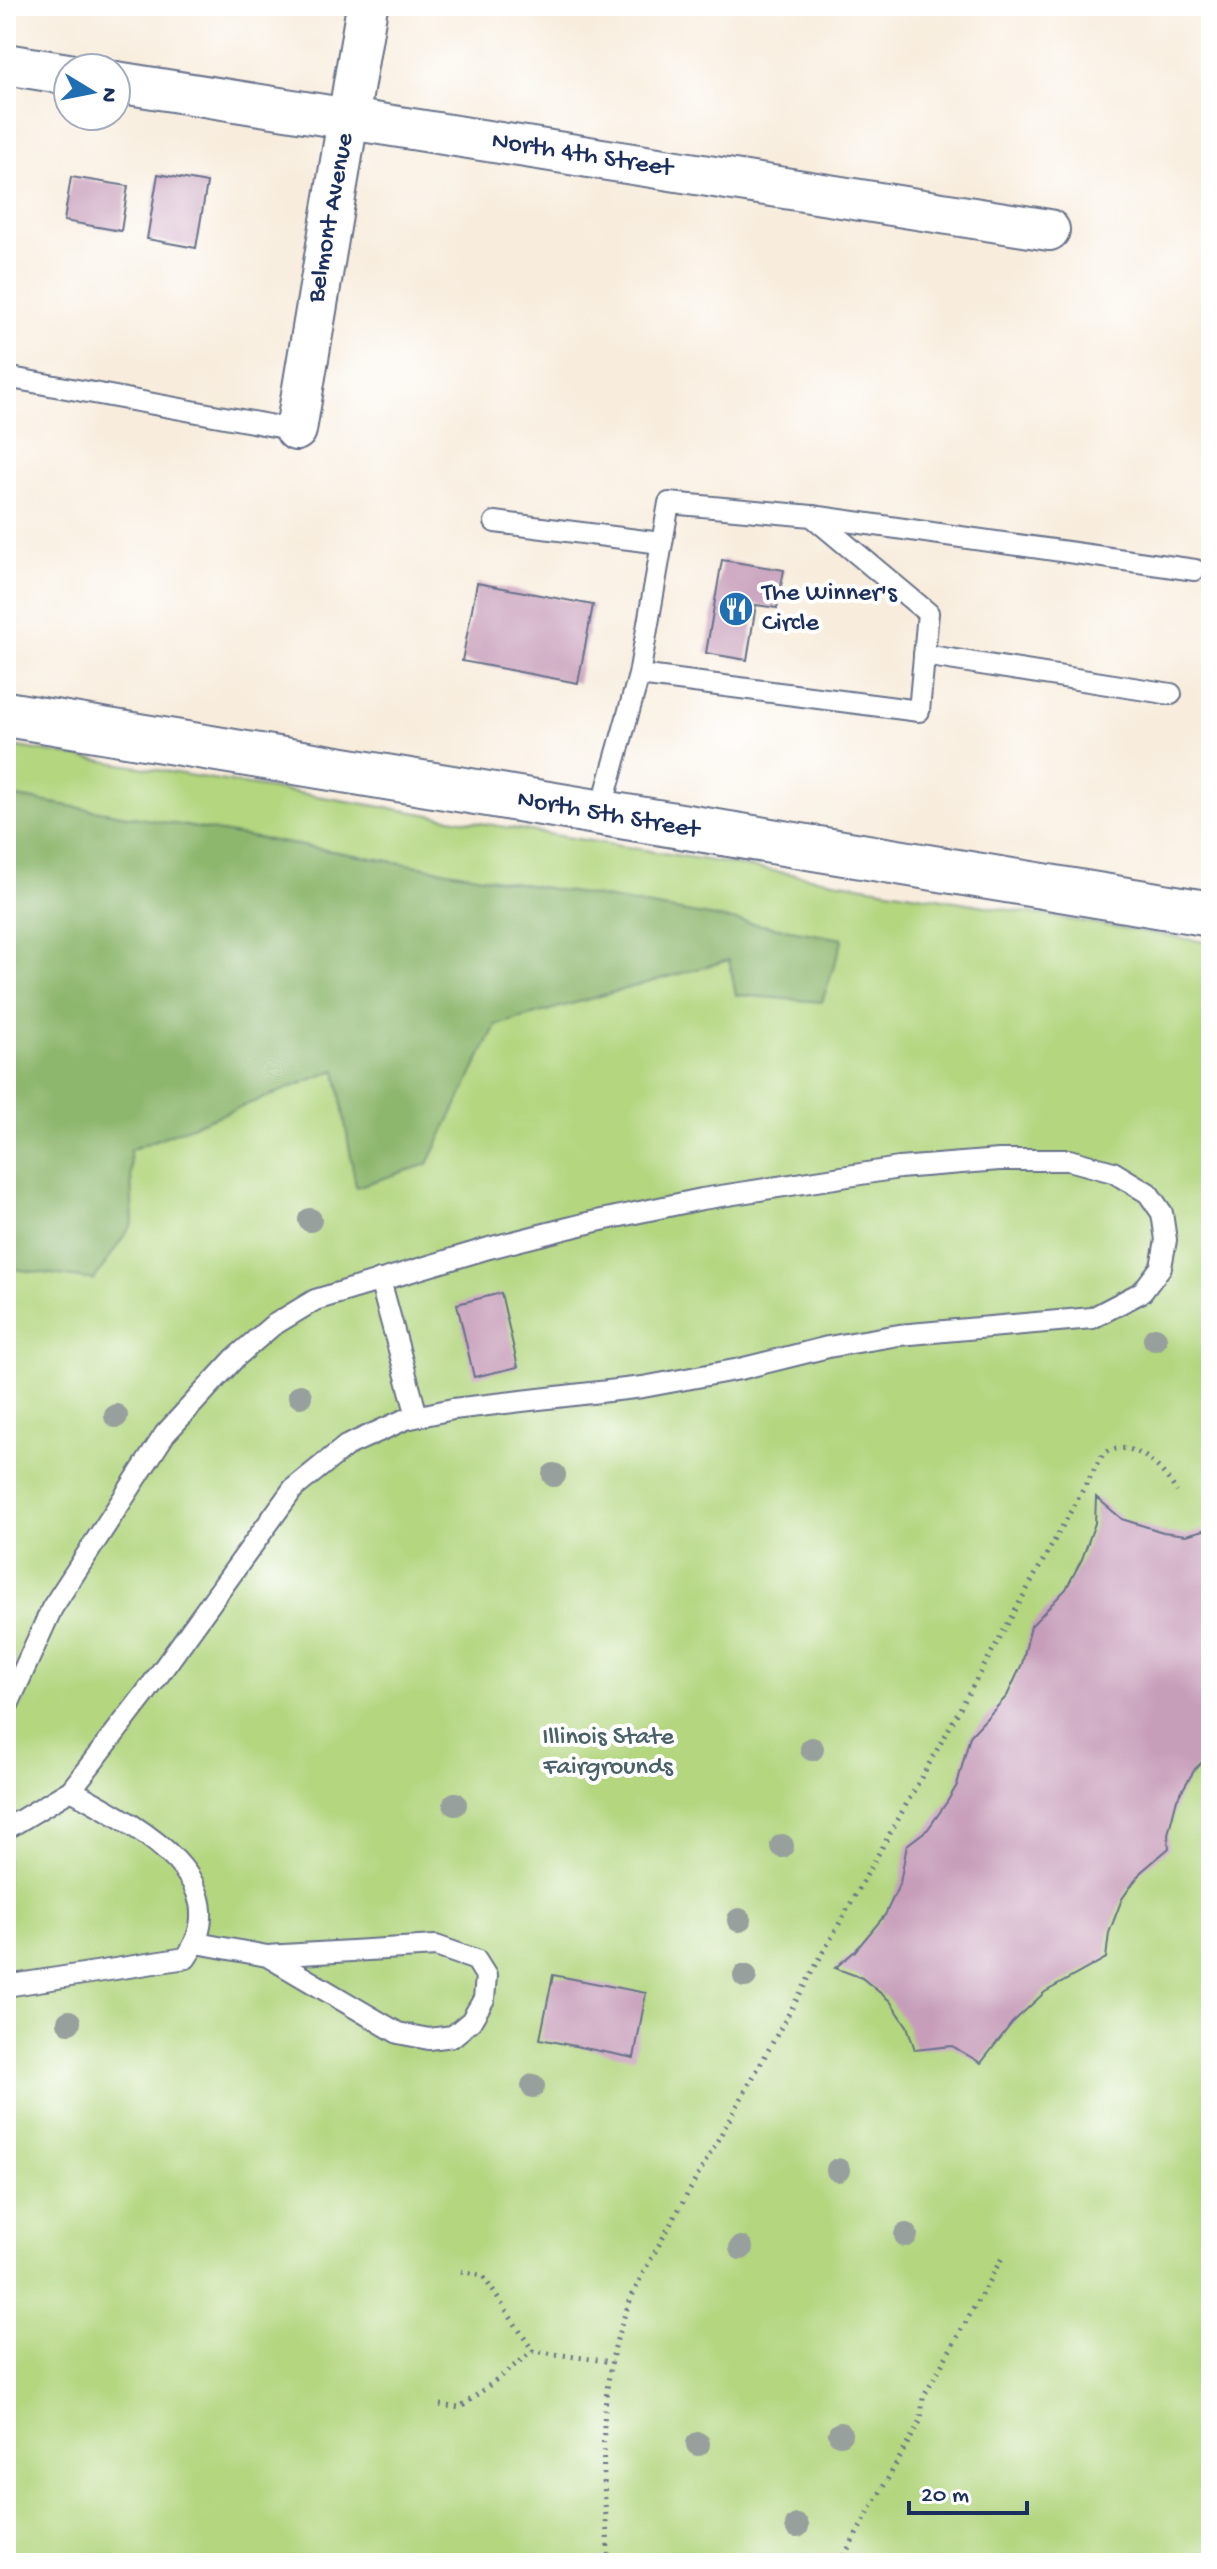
<svg xmlns="http://www.w3.org/2000/svg" width="1217" height="2569" font-family="'Gochi Hand',sans-serif">
	<style>
		.green { fill: #b3d67f; stroke: #67826e; stroke-width: 2 }
		.forest { fill: #8eb76e; stroke: #547366; stroke-width: 2 }
		.building { fill: #c79eba }
		.lines { fill: none; stroke-linecap: round; stroke-linejoin: round }
		.lane-casing { stroke: #68728a; stroke-width: 24 }
		.street-casing { stroke: #68728a; stroke-width: 44 }
		.secondary-casing { stroke: #68728a; stroke-width: 48 }
		.path { stroke: #68728a; stroke-width: 5; stroke-dasharray: 2 6; stroke-linecap: butt }
		.lane { stroke: #fff; stroke-width: 20 }
		.street { stroke: #fff; stroke-width: 40 }
		.secondary { stroke: #fff; stroke-width: 44 }
		.tree { fill: #98a09d }
		.labels { text-anchor: middle; dominant-baseline: central; stroke-width: 8; stroke-linejoin: round; paint-order: stroke }
		.street-label { font-size: 26px; fill: #1b2f5e; stroke: #fff }
		.poi-label { font-size: 26px; fill: #1b2f5e; stroke: #fff; text-anchor: start }
		.park-label { font-size: 26px; fill: #496168; stroke: #fff }
	</style>
	<rect width="100%" height="100%" fill="#fff"/>
	<filter id="ink" filterUnits="userSpaceOnUse"><feTurbulence type="fractalNoise" baseFrequency=".0125" numOctaves="2"/><feDisplacementMap in="SourceGraphic" scale="16" xChannelSelector="R" yChannelSelector="G"/><feConvolveMatrix kernelMatrix="1 2 1 2 8 2 1 2 1" color-interpolation-filters="sRGB"/></filter>
	<filter id="wash" filterUnits="userSpaceOnUse"><feTurbulence type="fractalNoise" baseFrequency=".006" numOctaves="4" result="noise"/><feDisplacementMap in="SourceGraphic" scale="32" xChannelSelector="R" yChannelSelector="G"/><feGaussianBlur stdDeviation="1.8" result="paint"/><feColorMatrix in="noise" values="0 0 0 0 0 0 0 0 0 0 0 0 0 0 0 0 0 1.4 0 .05"/><feComposite in="paint" operator="in"/></filter>
	<g filter="url(#wash)">
		<rect width="100%" height="100%" fill="#f8eddd"/>
		<path class="green" d="M 6,745 L 1211,943 L 1211,2563 L 6,2563 Z"/>
		<path class="forest" d="M 6,795 L 843,939 L 822,1002 L 736,995 L 729,960 L 496,1025 L 428,1164 L 356,1187 L 336,1070 L 130,1150 L 133,1223 L 94,1280 L 6,1268 Z"/>
		<g id="blocks">
			<g class="building">
				<path d="M 158,174 L 207,183 L 196,248 L 147,239 Z"/>
				<path d="M 71,177 L 128,186 L 121,231 L 64,221 Z"/>
				<path d="M 722,560 L 784,570 L 777,608 L 756,605 L 747,660 L 706,653 Z"/>
				<path d="M 477,583 L 593,605 L 578,683 L 462,661 Z"/>
				<path d="M 501,1293 L 518,1367 L 474,1377 L 457,1304 Z"/>
				<path d="M 1096,1497 L 1122,1519 L 1163,1532 L 1186,1535 L 1204,1530 L 1211,1522 L 1211,1753 L 1195,1769 L 1177,1799 L 1168,1834 L 1169,1848 L 1141,1872 L 1122,1899 L 1109,1933 L 1106,1958 L 1045,1992 L 1012,2023 L 981,2063 L 952,2046 L 915,2050 L 907,2026 L 890,2001 L 862,1978 L 835,1968 L 855,1951 L 885,1915 L 900,1883 L 907,1845 L 928,1829 L 947,1802 L 957,1785 L 970,1736 L 1007,1696 L 1022,1664 L 1031,1626 L 1066,1589 L 1082,1559 L 1095,1523 Z"/>
				<path d="M 553,1975 L 646,1993 L 634,2058 L 540,2039 Z"/>
			</g>
		</g>
	</g>
	<g filter="url(#ink)">
		<use href="#blocks" fill-opacity="0" stroke="#68728a" stroke-width="2"/>
		<g class="lines">
			<g class="lane-casing">
				<g id="lane">
					<path d="M 6,377 L 296,430"/>
					<path d="M 812,516 L 1195,570"/>
					<path d="M 495,522 L 661,543"/>
					<path d="M 924,655 L 1171,694"/>
					<path d="M 600,814 L 639,675 L 919,711 L 928,613 L 812,516 L 669,503 L 639,675"/>
					<path d="M 380,1280 L 417,1416"/>
					<path d="M 6,1709 L 52,1608 L 165,1434 L 235,1358 L 272,1326 L 315,1300 L 489,1248 L 592,1222 L 702,1199 L 899,1168 L 999,1160 L 1069,1160 L 1113,1172 L 1148,1193 L 1162,1213 L 1166,1240 L 1161,1267 L 1142,1292 L 1092,1318 L 899,1335 L 828,1347 L 740,1369 L 643,1387 L 453,1409 L 406,1419 L 346,1446 L 293,1489 L 145,1694 L 71,1790 L 6,1829"/>
					<path d="M 197,1943 L 267,1956 L 398,2033 L 429,2039 L 453,2036 L 471,2021 L 484,1999 L 486,1976 L 476,1960 L 436,1946 L 267,1956"/>
					<path d="M 6,1986 L 186,1958 C 242,1877 129,1822 71,1790"/>
				</g>
			</g>
			<g class="street-casing">
				<g id="street">
					<path d="M 6,64 L 68,74"/>
					<path d="M 116,82 L 1049,230"/>
					<path d="M 296,430 L 367,6"/>
				</g>
			</g>
			<g class="secondary-casing">
				<path id="secondary" d="M 6,714 L 1211,914"/>
			</g>
			<g class="path">
				<path d="M 461,2271 L 483,2276 L 533,2351"/>
				<path d="M 440,2405 L 460,2408 L 533,2351 L 612,2362"/>
				<path d="M 609,2563 C 602,2459 593,2371 642,2275 L 1103,1454 C 1133,1435 1162,1468 1177,1492"/>
				<path d="M 840,2563 L 921,2420 L 923,2398 L 1003,2256"/>
			</g>
			<use href="#lane" class="lane"/>
			<use href="#street" class="street"/>
			<use href="#secondary" class="secondary"/>
		</g>
		<g class="tree">
			<circle cx="310" cy="1220" r="12"/>
			<circle cx="1155" cy="1339" r="12"/>
			<circle cx="300" cy="1396" r="12"/>
			<circle cx="116" cy="1416" r="12"/>
			<circle cx="554" cy="1475" r="12"/>
			<circle cx="812" cy="1749" r="12"/>
			<circle cx="455" cy="1804" r="12"/>
			<circle cx="782" cy="1846" r="12"/>
			<circle cx="739" cy="1920" r="12"/>
			<circle cx="745" cy="1976" r="12"/>
			<circle cx="69" cy="2022" r="12"/>
			<circle cx="533" cy="2086" r="12"/>
			<circle cx="838" cy="2170" r="12"/>
			<circle cx="906" cy="2235" r="12"/>
			<circle cx="741" cy="2248" r="12"/>
			<circle cx="840" cy="2434" r="12"/>
			<circle cx="698" cy="2444" r="12"/>
			<circle cx="797" cy="2526" r="12"/>
		</g>
	</g>
	<defs>
		<g id="restaurant-disc" transform="scale(1.8)"><circle r="9.5" fill="#1f6fb2" stroke="#fff"/><path d="M-5-6h1v4h1v-4h1v4h1v-4h1v5L-1.5 .5V6h-2V.5L-5-1ZM5-6V6H3V1.5H1.5Q1.5-4 5-6Z" fill="#fff"/></g>
	</defs>
	<g fill-rule="evenodd">
		<use href="#restaurant-disc" x="736" y="609"/>
	</g>
	<g class="labels">
		<g class="street-label">
			<text transform="translate(582 156) rotate(9)">North 4th Street</text>
			<text transform="translate(332 218) rotate(-80)">Belmont Avenue</text>
			<text transform="translate(608 816) rotate(10)">North 5th Street</text>
		</g>
		<g class="poi-label">
			<text x="762" y="594">The Winner's<tspan x="762" dy="30">Circle</tspan></text>
		</g>
		<g class="park-label">
			<text x="608" y="1738">Illinois State<tspan x="608" dy="30">Fairgrounds</tspan></text>
		</g>
	</g>
	<rect width="1217" height="2569" fill="none" stroke="#fff" stroke-width="32"/>
	<g transform="translate(92 92) rotate(100)"><circle r="38" fill="#ffffff" stroke="#a4acbf" stroke-width="2"/>
	<path d="M0-6L14 30L0 20L-14 30Z" fill="#1f6fb2"/>
	<text y="-12" font-size="22" font-weight="bold" text-anchor="middle" fill="#1b2f5e">N</text>
	</g>
	<path d="M909 2501v12h118v-12" fill="none" stroke="#1b2f5e" stroke-width="4"/>
	<text x="921" y="2501" font-size="24" fill="#1b2f5e" stroke="#ffffff" stroke-width="6" paint-order="stroke">20 m</text>
</svg>
